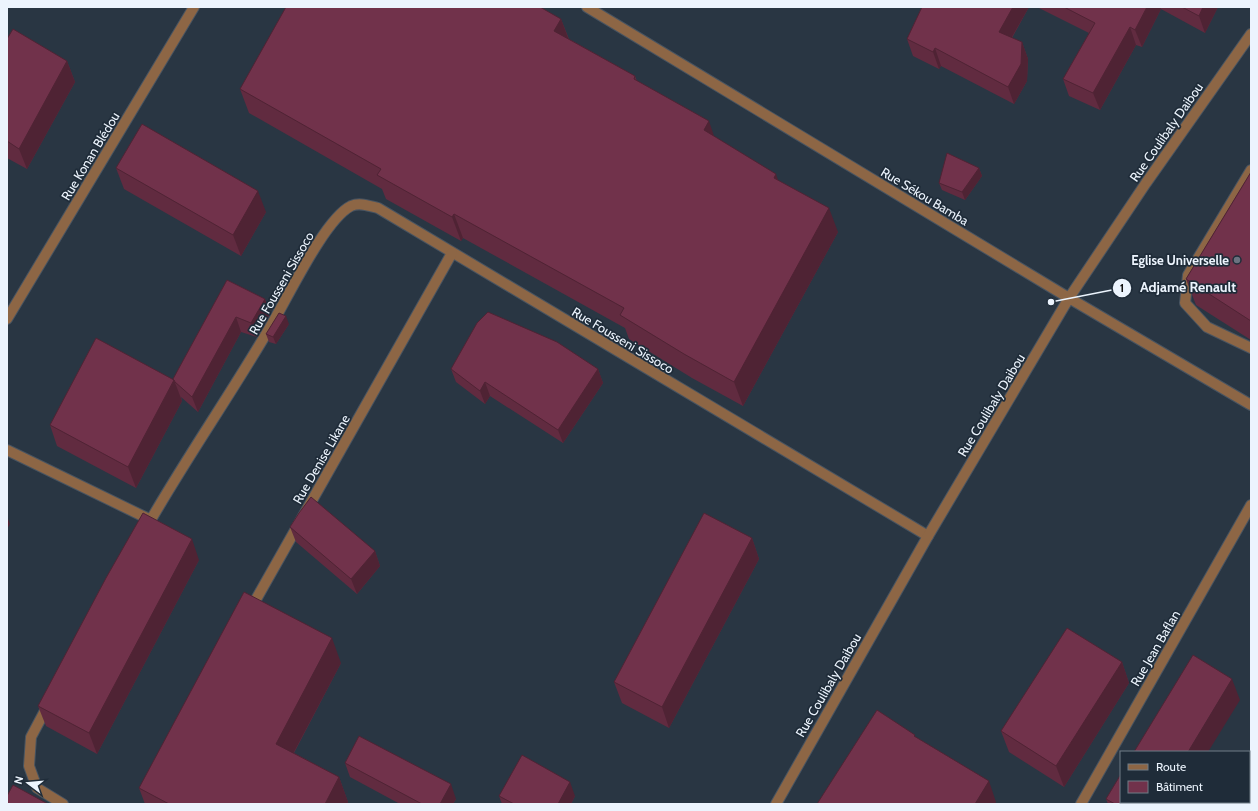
<svg xmlns="http://www.w3.org/2000/svg" width="1258" height="811" font-family="Cabin,sans-serif">
	<style>
		.lines { fill: none; stroke-linecap: round; stroke-linejoin: round }
		.service-casing { stroke: #485461; stroke-width: 12 }
		.minor-casing { stroke: #485461; stroke-width: 12 }
		.service { stroke: #8d6645; stroke-width: 10 }
		.minor { stroke: #8d6645; stroke-width: 10 }
		.wall { fill: #612b40 }
		.shaded-wall { fill: #4f2334 }
		.building { fill: #71324b; stroke: #4f2334 }
		.worship-dot { fill: #6b7280; stroke: #1f2c39; stroke-width: 1.5 }
		.labels { text-anchor: middle; dominant-baseline: central; stroke-width: 3.5; stroke-linejoin: round; paint-order: stroke }
		.street-label { font-size: 13px; fill: #ecf4fd; stroke: #1f2c39 }
		.poi-label { font-size: 13px; font-weight: bold; fill: #ecf4fd; stroke: #1f2c39; text-anchor: end }
		.leader { fill: none; stroke: #ecf4fd; stroke-width: 1.5 }
		.callout-dot { fill: #ecf4fd; stroke: #1f2c39; stroke-width: 1.5 }
		.mark-label { font-size: 12px; text-anchor: middle; font-weight: bold; fill: #111 }
		.callout-label { font-size: 14px; text-anchor: middle; font-weight: bold; fill: #ecf4fd; stroke: #1f2c39; stroke-width: 3.5; stroke-linejoin: round; paint-order: stroke }
	</style>
	<rect width="100%" height="100%" fill="#293643"/>
	<g class="lines">
		<g class="service-casing">
			<path id="service" d="M 1251,170 L 1188,275 L 1185,303 L 1207,327 L 1251,348"/>
		</g>
		<g class="minor-casing">
			<g id="minor">
				<path d="M 587,7 L 1069,298 L 1251,405"/>
				<path d="M 7,319 L 194,7"/>
				<path d="M 7,450 L 151,520"/>
				<path d="M 145,530 C 183,463 227,400 266,334 C 284,306 323,220 351,206 C 360,202 369,206 378,208 L 928,536"/>
				<path d="M 250,610 L 452,253"/>
				<path d="M 48,705 L 31,737 L 29,766 L 37,788 L 63,804"/>
				<path d="M 776,804 L 928,536 L 1069,298 L 1146,183 L 1251,34"/>
				<path d="M 1081,804 L 1251,505"/>
			</g>
		</g>
		<use href="#service" class="service"/>
		<use href="#minor" class="minor"/>
	</g>
	<g class="wall">
		<path d="M 922,7 L 1029,7 L 1012,38 L 1022,42 L 1028,59 L 1027,81 L 1014,104 L 941,66 L 939,69 L 913,56 L 907,39 Z"/>
		<path d="M 1037,7 L 1218,7 L 1205,33 L 1161,9 L 1142,47 L 1136,45 L 1100,110 L 1069,96 L 1063,79 L 1089,33 Z"/>
		<path d="M 561,19 L 569,39 L 635,76 L 637,81 L 714,136 L 778,180 L 838,232 L 743,406 L 692,378 L 629,339 L 625,328 L 463,238 L 461,241 L 386,199 L 382,189 L 249,113 L 240,89 Z"/>
		<path d="M 7,39 L 67,61 L 75,82 L 27,169 L 7,158 Z"/>
		<path d="M 116,168 L 266,212 L 241,256 L 124,189 Z"/>
		<path d="M 979,168 L 982,176 L 965,200 L 942,190 L 939,183 Z"/>
		<path d="M 1251,172 L 1251,340 L 1196,305 L 1186,279 Z"/>
		<path d="M 227,280 L 265,299 L 270,314 L 257,337 L 241,332 L 198,412 L 181,397 L 182,401 L 136,488 L 57,446 L 50,425 L 173,379 Z"/>
		<path d="M 289,324 L 276,344 L 269,342 L 266,334 Z"/>
		<path d="M 451,369 L 598,369 L 603,383 L 563,443 L 490,396 L 485,404 L 456,382 Z"/>
		<path d="M 290,527 L 375,551 L 380,566 L 357,594 L 296,542 Z"/>
		<path d="M 752,538 L 759,559 L 669,728 L 622,703 L 614,682 Z"/>
		<path d="M 199,560 L 97,754 L 46,726 L 38,706 Z"/>
		<path d="M 1122,662 L 1129,683 L 1064,787 L 1009,752 L 1001,731 Z"/>
		<path d="M 341,663 L 294,753 L 339,777 L 348,802 L 347,804 L 145,804 L 139,788 Z"/>
		<path d="M 345,763 L 456,799 L 453,804 L 400,804 L 350,777 Z"/>
		<path d="M 499,796 L 575,796 L 571,804 L 502,804 Z"/>
		<path d="M 1106,799 L 1121,802 L 1178,802 L 1177,804 L 1108,804 Z"/>
	</g>
	<g class="shaded-wall">
		<path d="M 1013,7 L 1029,7 L 1005,49 L 999,32 Z"/>
		<path d="M 1147,7 L 1160,7 L 1161,9 L 1142,47 L 1135,30 Z"/>
		<path d="M 1203,7 L 1218,7 L 1205,33 L 1199,16 Z"/>
		<path d="M 561,19 L 570,43 L 554,31 Z"/>
		<path d="M 1130,27 L 1136,45 L 1100,110 L 1093,93 Z"/>
		<path d="M 1022,42 L 1028,59 L 1027,81 L 1014,104 L 1008,87 Z"/>
		<path d="M 935,48 L 941,66 L 939,69 L 933,52 Z"/>
		<path d="M 67,61 L 75,82 L 27,169 L 19,149 Z"/>
		<path d="M 709,121 L 717,145 L 704,130 Z"/>
		<path d="M 979,168 L 982,176 L 965,200 L 962,192 Z"/>
		<path d="M 776,174 L 784,198 L 774,178 Z"/>
		<path d="M 258,191 L 266,212 L 241,256 L 233,235 Z"/>
		<path d="M 829,208 L 838,232 L 743,406 L 734,382 Z"/>
		<path d="M 454,214 L 463,238 L 461,241 L 452,217 Z"/>
		<path d="M 265,299 L 270,314 L 257,337 L 251,323 Z"/>
		<path d="M 286,316 L 289,324 L 276,344 L 273,337 Z"/>
		<path d="M 236,317 L 241,332 L 198,412 L 192,397 Z"/>
		<path d="M 598,369 L 603,383 L 563,443 L 558,430 Z"/>
		<path d="M 174,380 L 182,401 L 136,488 L 128,467 Z"/>
		<path d="M 485,382 L 490,396 L 485,404 L 480,391 Z"/>
		<path d="M 7,516 L 10,524 L 7,529 Z"/>
		<path d="M 752,538 L 759,559 L 669,728 L 662,707 Z"/>
		<path d="M 192,539 L 199,560 L 97,754 L 89,733 Z"/>
		<path d="M 375,551 L 380,566 L 357,594 L 351,579 Z"/>
		<path d="M 332,638 L 341,663 L 285,769 L 276,744 Z"/>
		<path d="M 1122,662 L 1129,683 L 1064,787 L 1056,766 Z"/>
		<path d="M 1232,679 L 1240,700 L 1208,752 L 1188,752 Z"/>
		<path d="M 339,777 L 348,802 L 347,804 L 325,804 Z"/>
		<path d="M 989,781 L 996,802 L 995,804 L 975,804 Z"/>
		<path d="M 570,782 L 575,796 L 571,804 L 558,804 Z"/>
		<path d="M 451,784 L 456,799 L 453,804 L 440,804 Z"/>
		<path d="M 1158,802 L 1178,802 L 1177,804 L 1157,804 Z"/>
	</g>
	<g class="building">
		<path d="M 286,7 L 540,7 L 561,19 L 554,31 L 635,76 L 634,79 L 709,121 L 704,130 L 776,174 L 774,178 L 829,208 L 734,382 L 684,354 L 620,315 L 624,308 L 454,214 L 452,217 L 377,175 L 381,169 L 240,89 Z"/>
		<path d="M 922,7 L 1013,7 L 999,32 L 1022,42 L 1021,64 L 1008,87 L 935,48 L 933,52 L 907,39 Z"/>
		<path d="M 1064,7 L 1147,7 L 1135,30 L 1130,27 L 1093,93 L 1063,79 L 1095,23 Z"/>
		<path d="M 1182,7 L 1203,7 L 1199,16 Z"/>
		<path d="M 13,29 L 67,61 L 19,149 L 7,141 L 7,39 Z"/>
		<path d="M 142,124 L 258,191 L 233,235 L 116,168 Z"/>
		<path d="M 947,153 L 979,168 L 962,192 L 939,183 Z"/>
		<path d="M 1251,172 L 1251,321 L 1186,279 Z"/>
		<path d="M 227,280 L 265,299 L 251,323 L 236,317 L 192,397 L 175,382 L 174,380 L 173,379 Z"/>
		<path d="M 488,312 L 557,342 L 598,369 L 558,430 L 485,382 L 480,391 L 451,369 L 477,323 Z"/>
		<path d="M 279,313 L 286,316 L 273,337 L 266,334 Z"/>
		<path d="M 96,338 L 174,380 L 128,467 L 50,425 Z"/>
		<path d="M 311,497 L 375,551 L 351,579 L 290,527 L 299,513 Z"/>
		<path d="M 143,513 L 192,539 L 89,733 L 38,706 L 106,578 Z"/>
		<path d="M 704,513 L 752,538 L 662,707 L 614,682 Z"/>
		<path d="M 244,592 L 332,638 L 276,744 L 339,777 L 325,804 L 169,804 L 139,788 Z"/>
		<path d="M 1067,628 L 1122,662 L 1056,766 L 1001,731 Z"/>
		<path d="M 1193,655 L 1232,679 L 1188,752 L 1134,752 Z"/>
		<path d="M 877,710 L 915,735 L 914,736 L 989,781 L 975,804 L 817,804 Z"/>
		<path d="M 359,736 L 451,784 L 440,804 L 422,804 L 345,763 Z"/>
		<path d="M 522,755 L 570,782 L 558,804 L 514,804 L 499,796 Z"/>
		<path d="M 1121,774 L 1121,802 L 1158,802 L 1157,804 L 1115,804 L 1106,799 Z"/>
		<path d="M 13,785 L 48,804 L 7,804 L 7,796 Z"/>
	</g>
	<circle class="worship-dot" cx="1237" cy="260" r="4"/>
	<g class="labels">
		<g class="street-label">
			<text transform="translate(1166 132) rotate(-55)">Rue Coulibaly Daibou</text>
			<text transform="translate(90 156) rotate(-59)">Rue Konan Blédou</text>
			<text transform="translate(925 196) rotate(31)">Rue Sékou Bamba</text>
			<text transform="translate(281 283) rotate(-60)">Rue Fousseni Sissoco</text>
			<text transform="translate(623 340) rotate(31)">Rue Fousseni Sissoco</text>
			<text transform="translate(991 405) rotate(-59)">Rue Coulibaly Daibou</text>
			<text transform="translate(321 459) rotate(-60)">Rue Denise Likane</text>
			<text transform="translate(1155 648) rotate(-60)">Rue Jean Baflan</text>
			<text transform="translate(828 685) rotate(-60)">Rue Coulibaly Daibou</text>
		</g>
		<g class="poi-label">
			<text x="1229" y="260">Eglise Universelle</text>
		</g>
	</g>
	<path class="leader" d="M1051 302L1122 288"/>
	<g class="callout-dot">
		<circle cx="1051" cy="302" r="4"/>
		<circle cx="1122" cy="288" r="10"/>
	</g>
	<g class="mark-label">
		<text x="1122" y="292">1</text>
	</g>
	<g class="callout-label">
		<text x="1188" y="292">Adjamé Renault</text>
	</g>
	<rect width="1258" height="811" fill="none" stroke="#ecf4fd" stroke-width="16"/>
	<rect x="1120" y="751" width="130" height="52" fill="#1f2c39" stroke="#717c87"/>
	<rect x="1128" y="764" width="20" height="6" fill="#8d6645" stroke="#717c87"/>
	<text x="1156" y="771" font-size="12" fill="#ecf4fd">Route</text>
	<rect x="1128" y="781" width="20" height="12" fill="#71324b" stroke="#717c87"/>
	<text x="1156" y="791" font-size="12" fill="#ecf4fd">Bâtiment</text>
	<g transform="translate(28 783) rotate(286)" stroke="#1f2c39" stroke-width="3" paint-order="stroke">
	<path d="M0-3L7 15L0 10L-7 15Z" fill="#ecf4fd"/>
	<text y="-6" font-size="11" font-weight="bold" text-anchor="middle" fill="#ecf4fd">N</text>
	</g>
</svg>
